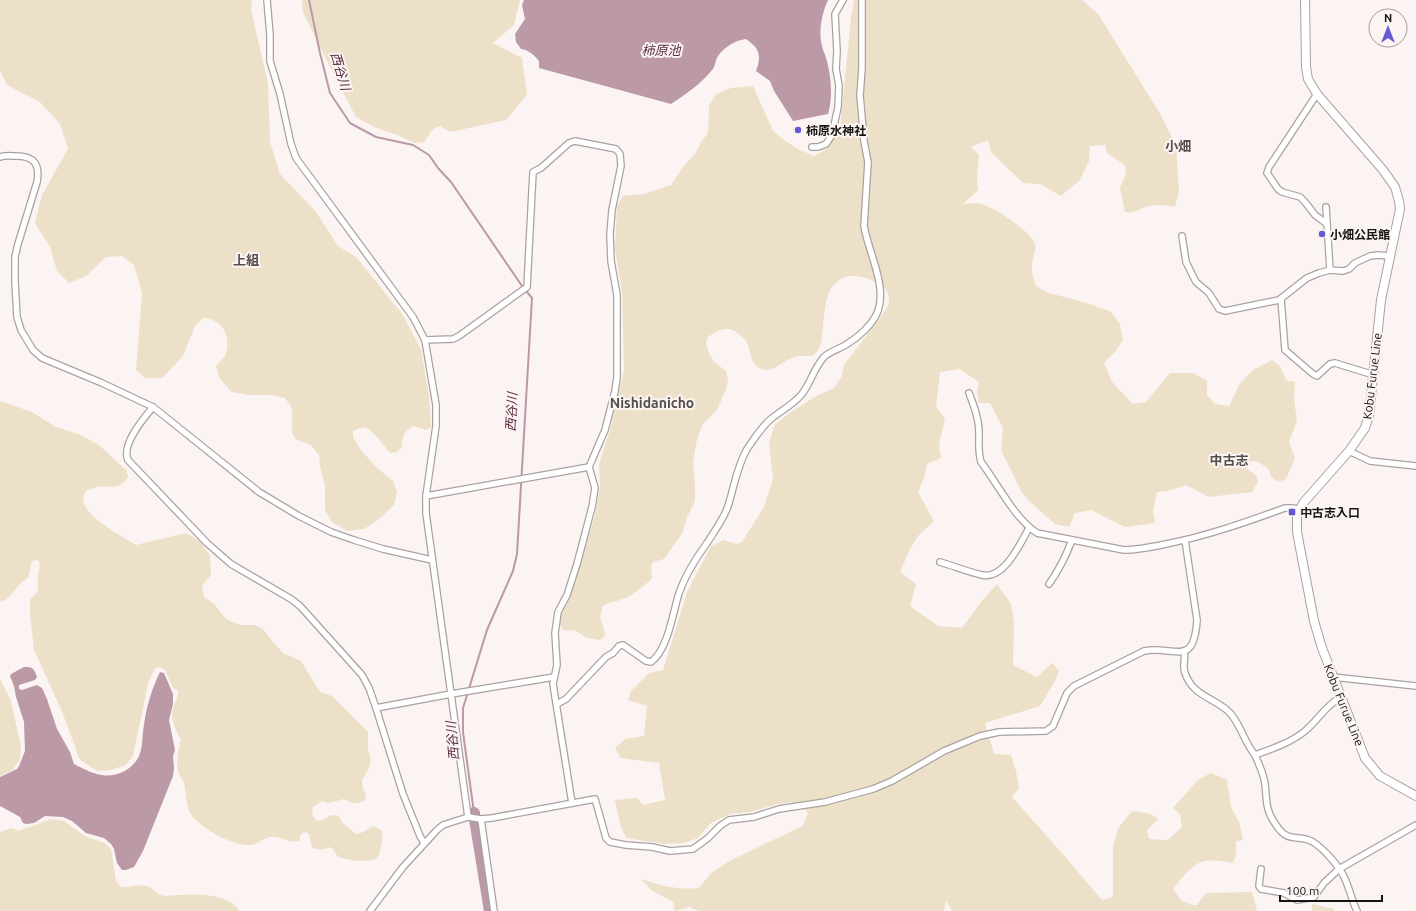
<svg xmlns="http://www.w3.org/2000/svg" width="1416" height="911" font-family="Ubuntu,'Noto Sans JP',sans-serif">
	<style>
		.green { fill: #ede0c8 }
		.water { fill: #bb99a7 }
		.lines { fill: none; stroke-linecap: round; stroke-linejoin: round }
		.stream { stroke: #bb99a7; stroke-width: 2 }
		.river { stroke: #bb99a7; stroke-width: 12 }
		.street-casing { stroke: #a9a2a0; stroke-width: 8 }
		.secondary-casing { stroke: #a9a2a0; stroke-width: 10 }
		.street { stroke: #fff; stroke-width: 5.5 }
		.secondary { stroke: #fff; stroke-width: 8 }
		.poi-dot { fill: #6459d2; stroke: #fbf4f2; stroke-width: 1.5 }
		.labels { text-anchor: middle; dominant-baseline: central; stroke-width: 4; stroke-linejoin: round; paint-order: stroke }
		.poi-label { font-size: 12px; font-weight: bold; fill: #171414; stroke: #fbf4f2; text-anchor: start }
		.street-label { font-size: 12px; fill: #171414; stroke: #fbf4f2 }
		.water-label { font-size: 13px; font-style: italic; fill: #5b2d43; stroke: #fbf4f2 }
		.neighbourhood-label { font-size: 13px; font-weight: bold; fill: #544e4c; stroke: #fbf4f2 }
		.quarter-label { font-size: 14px; font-weight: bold; fill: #544e4c; stroke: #fbf4f2 }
	</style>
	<rect width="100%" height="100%" fill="#fbf4f2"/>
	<g class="green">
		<path d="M 0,0 L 252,0 L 251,10 L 268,83 L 270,142 L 280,174 L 316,212 L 338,246 L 356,257 L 403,315 L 421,350 L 429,396 L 431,427 L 426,430 L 414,426 C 404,431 402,436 402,447 L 397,452 L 390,453 C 385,447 373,430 366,428 C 361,427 357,430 353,431 L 353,437 L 361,450 L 376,467 L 393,481 L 397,492 L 394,505 L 379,519 L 364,529 L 347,531 L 332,522 L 325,510 L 325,485 L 320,466 L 319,455 L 311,445 L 295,439 L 292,431 L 292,408 L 285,398 L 270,395 L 248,395 L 232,392 L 220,379 L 216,366 C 219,362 225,357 226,353 C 231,335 222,319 203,318 L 195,326 L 183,356 L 162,378 L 145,378 L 136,370 L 142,293 L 134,265 L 122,256 L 106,257 L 86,276 L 69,283 L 57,271 L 50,247 L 35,223 L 42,195 L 68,149 L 60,124 L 40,102 L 7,85 L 0,71 Z"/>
		<path d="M 302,0 L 520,0 L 514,25 L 493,43 L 522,58 L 527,95 L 506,120 L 450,132 L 440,126 L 433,129 L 424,142 L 415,143 L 397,135 L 374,127 L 356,117 L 334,75 L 303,12 Z"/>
		<path d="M 854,0 L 1082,0 L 1098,14 L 1159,112 L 1176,145 L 1179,192 L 1175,207 C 1165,205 1156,204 1146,207 C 1135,210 1138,213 1125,212 L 1120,188 L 1126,174 L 1125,165 L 1107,153 L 1105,145 L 1090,146 L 1089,161 L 1079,181 L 1061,196 L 1040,184 L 1023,183 L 991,152 L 988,140 L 971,147 L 979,155 L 977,177 L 978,190 L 963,204 C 968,204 976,202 981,204 C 993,206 1032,232 1035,244 C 1037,251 1032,258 1032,265 C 1031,272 1034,280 1036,286 L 1048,293 L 1077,300 L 1110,311 L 1120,324 L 1123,340 L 1115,352 L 1104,363 L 1112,382 L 1133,404 L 1146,402 L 1170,373 L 1193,373 L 1207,381 L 1207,395 L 1215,404 L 1229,406 L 1239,385 L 1253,370 L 1272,360 L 1280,366 L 1286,380 L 1295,382 L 1294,398 L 1297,421 L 1289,442 L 1295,458 L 1286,479 L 1279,482 L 1272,478 L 1268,468 L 1256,461 L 1239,463 L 1256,475 L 1258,482 L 1252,492 L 1209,497 L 1186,485 L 1168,491 L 1157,492 L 1153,511 L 1155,523 L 1125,527 L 1091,510 L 1075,513 L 1069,527 L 1055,524 L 1028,500 L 1021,491 L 1001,450 L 1003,428 L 990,403 L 979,403 L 977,393 L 979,382 L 959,369 L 940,372 L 936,407 L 945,419 L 939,445 L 941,458 L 927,464 L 924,478 L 918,492 L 934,521 L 918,536 L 910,549 L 900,572 L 916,584 L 910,606 L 938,626 L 962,628 L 981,602 L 997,584 L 1011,604 L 1014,622 L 1013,665 L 1037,677 L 1052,663 L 1059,671 L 1055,681 L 1040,706 L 985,723 L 994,754 L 1011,755 L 1016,771 L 1019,788 L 1012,797 L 1054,844 L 1102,900 L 1113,897 L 1113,847 L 1118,828 L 1132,811 L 1151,814 L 1158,819 L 1147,830 L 1149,839 L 1168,840 L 1182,827 L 1180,814 L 1173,808 L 1198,780 L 1211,773 L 1227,780 L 1231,807 L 1239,822 L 1243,840 L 1236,841 L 1236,854 L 1233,863 C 1223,862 1210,858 1201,862 C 1190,866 1180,880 1173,889 L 1182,901 L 1196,906 L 1206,893 L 1252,892 L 1257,911 L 952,911 L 946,900 L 944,911 L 699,911 L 689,907 L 675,911 L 673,902 L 651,890 L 641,879 C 663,886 675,890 699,888 L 711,873 L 731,860 L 803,826 L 808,813 L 799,802 L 778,804 L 750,812 L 730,814 L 711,823 L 698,838 L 684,843 L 664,844 L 626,838 L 620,824 L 615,800 L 637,798 L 643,805 L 665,800 L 659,763 L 621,758 L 615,748 L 625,739 L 644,736 L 647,706 L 628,700 L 631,691 L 649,673 L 663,670 L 687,592 L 711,546 L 724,540 L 736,544 L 742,542 L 764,507 L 773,479 L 769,443 L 775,424 L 794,410 L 818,395 L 834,388 L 842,376 L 844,365 L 883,314 C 886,308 890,303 889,297 C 886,282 858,273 845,277 C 842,278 835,283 833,286 C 822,299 825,329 820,346 C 819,349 816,353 813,356 C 807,356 800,355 795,357 C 784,359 773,374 761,369 C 751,364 751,354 748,345 C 746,339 741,336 736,332 C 725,325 718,331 708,337 L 706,344 L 709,353 L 714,362 L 726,371 L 728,377 L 727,387 L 717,410 L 703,424 L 697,439 L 693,463 L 695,484 L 695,501 L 687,517 L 683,532 L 664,559 L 653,562 L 651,566 L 652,579 C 642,587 633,596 620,600 C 614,602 609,602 603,606 L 600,617 L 605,633 L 604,637 L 600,640 L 587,638 L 574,630 L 564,631 L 560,625 L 560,619 L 573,588 L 595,515 L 600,487 L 599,464 L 610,430 L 624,370 L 622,292 L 615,249 L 617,206 L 623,196 L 644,194 L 671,185 L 683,167 L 695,154 L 701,142 L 708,133 L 709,106 L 716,94 L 731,88 L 753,86 L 773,131 L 784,140 L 798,149 L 814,156 L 825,150 L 836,136 L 840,129 L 851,18 Z"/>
		<path d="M 0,401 L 32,412 L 56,427 L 81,435 L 100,446 L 127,471 L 128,477 C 118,492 110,485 96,487 C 93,488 89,490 86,491 C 85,493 83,497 83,499 C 84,517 122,536 136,545 L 186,533 L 200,541 L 210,556 L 211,575 L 202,586 L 204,597 L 214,604 L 226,619 L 240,625 L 255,625 L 263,629 L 273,642 L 283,653 L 301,661 L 320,692 L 332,696 L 368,732 L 368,750 L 371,760 L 368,770 L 362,780 L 363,789 L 366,794 L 365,800 C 357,805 352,804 344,799 L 329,803 L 322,801 L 313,807 L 312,814 L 316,820 L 320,821 L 332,815 L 339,816 L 342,822 L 356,834 C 364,833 367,829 374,826 L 382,831 C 383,841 381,850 377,859 C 363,862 351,861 338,857 L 333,849 L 329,847 C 324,851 318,849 312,848 L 309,834 L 306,832 C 301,833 300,836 299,841 C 289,844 281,835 270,837 C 263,839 258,844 250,845 C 233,846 202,829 192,816 C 185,807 187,794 184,783 C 183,779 178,775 178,770 C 176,759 178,750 181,740 C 176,730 170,720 173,709 C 174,702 178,700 178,691 C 176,689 174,689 173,687 C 167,680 168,664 155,668 L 148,684 L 133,756 L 126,765 L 111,770 L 97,771 L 80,760 L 61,709 L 34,650 L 30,615 L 30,600 C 42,588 37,590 38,577 C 38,571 41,567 39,561 L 36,560 L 32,561 L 28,578 L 22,582 L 6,600 L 0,601 Z"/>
		<path d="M 0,679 L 11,701 L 21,747 L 20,759 L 13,770 L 0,776 Z"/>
		<path d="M 51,819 L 64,821 L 85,836 L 105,843 L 111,849 L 116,881 L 121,887 C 130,888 140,883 149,887 C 153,888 157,894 161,895 C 166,897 172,895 177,895 C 196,895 228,892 239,911 L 0,911 L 0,832 L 11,828 L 19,831 Z"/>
		<path d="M 1312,904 L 1334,909 L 1335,911 L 1312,911 Z"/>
	</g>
	<g class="water">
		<path d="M 524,0 L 828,0 C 822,13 818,32 822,46 C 823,51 826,56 827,61 C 831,78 833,96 828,114 L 793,121 L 774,91 L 770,81 L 756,71 C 762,55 759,48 746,39 C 736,40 724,47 718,56 C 715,60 716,66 712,70 C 701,84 686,94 671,104 L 539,68 L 539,61 C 534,55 529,50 521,49 L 516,42 L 515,34 L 525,19 L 522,5 Z"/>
		<path d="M 24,667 C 33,667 34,668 37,677 L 35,680 L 19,685 L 19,689 L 22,690 L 37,685 L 42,688 L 47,699 L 57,729 L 70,752 L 74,764 C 82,768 89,772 97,774 C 113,779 132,771 139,756 C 143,747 142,735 144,725 C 146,708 152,688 160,672 L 164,673 L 173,694 L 173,704 L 169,720 L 175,750 L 173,756 L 174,768 L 173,776 L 143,851 L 134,867 L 126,870 L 122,870 L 117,863 L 114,849 L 111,844 L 104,838 L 86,833 L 72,821 L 63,817 L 45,816 L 34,823 L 26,824 L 23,823 L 20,817 L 0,806 L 0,777 L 17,769 L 19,766 L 25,751 L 24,722 L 16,697 L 14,686 L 10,676 L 11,674 Z"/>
	</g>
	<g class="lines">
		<path class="stream" d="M 309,0 L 320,53 L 330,93 L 350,123 L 376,137 L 413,145 L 429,155 L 438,168 L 451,182 L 522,286 L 532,298 L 517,554 L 513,571 L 487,630 L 463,708 L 463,732 L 474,813"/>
		<path class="river" d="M 474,813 L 490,911"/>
		<g class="street-casing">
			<g id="street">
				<path d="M 267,0 L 270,35 L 270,61 L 280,94 L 291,144 L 296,158 L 413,317 L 425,340 L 436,405 L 436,426 L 426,496 L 426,513 L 468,817"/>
				<path d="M 1317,94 L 1269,167 L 1267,173 L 1278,189 L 1282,192 L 1300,197 L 1305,202 L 1315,215 L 1327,224"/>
				<path d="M 812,147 L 818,147 L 826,144 L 832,135 L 838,107 L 839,86 L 836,69 L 837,51 L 835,14 L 843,0"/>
				<path d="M 0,157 C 5,155 11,156 16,156 C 35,156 40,165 37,182 L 18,244 L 15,257 L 15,282 L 17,317 L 21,330 L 33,350 L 42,358 L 102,383 L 153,407 L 259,492 L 299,516 L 331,532 L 354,540 L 383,549 L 432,560"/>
				<path d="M 1326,207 L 1330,270"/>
				<path d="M 1182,236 L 1186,262 L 1196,282 L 1209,293 L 1219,309 L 1225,311 L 1279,300 L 1307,278 L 1319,273 L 1330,270 L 1343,271 L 1349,269 L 1355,263 L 1370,256 L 1378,255 L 1390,256"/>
				<path d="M 1281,299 L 1285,350 L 1313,374 L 1317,376 L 1330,364 L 1335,363 L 1374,375"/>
				<path d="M 425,340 L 453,339 L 459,336 L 527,287 L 533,172 L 541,168 L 569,143 L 575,141 L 616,149 L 620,154 L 621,166 L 612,210 L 610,234 L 611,261 L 617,295 L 617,377 L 615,391 L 605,430 L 589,467 L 595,488 L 592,507 L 577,564 L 567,595 L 558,612 L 555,633 L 557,665 L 553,684 L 572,803"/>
				<path d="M 969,393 C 974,406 979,419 979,433 C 979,443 978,452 981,462 C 997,483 1015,519 1037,533 L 1124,550 C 1138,550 1152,547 1166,544 C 1207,536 1246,522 1285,508 L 1291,508 L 1299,509"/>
				<path d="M 153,407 C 143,419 121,445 128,460 L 207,543 L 231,564 L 291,599 L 300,606 L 362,675 L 369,688 L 376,708 L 403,794 L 420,836 L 424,843"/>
				<path d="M 1349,451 L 1370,461 L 1416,466"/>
				<path d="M 426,496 L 589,467"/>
				<path d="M 940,562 C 954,566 968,572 982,575 C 1004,580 1020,544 1029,528"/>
				<path d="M 1049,584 C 1059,570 1066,556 1072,540"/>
				<path d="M 1184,652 C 1186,659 1182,665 1185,673 C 1193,697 1216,698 1230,713 C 1241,725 1244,742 1255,755"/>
				<path d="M 1333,677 L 1416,686"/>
				<path d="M 1341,697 C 1326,705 1318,720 1305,731 C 1292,742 1272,749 1255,755 C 1259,765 1264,774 1265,784 C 1267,802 1265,809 1276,825 C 1289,845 1299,833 1313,842 C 1324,849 1340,867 1345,879 C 1350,890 1352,901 1357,911"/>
				<path d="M 557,704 L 566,699 L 606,657 L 613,653 L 619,646 L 623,645 L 646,661 L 651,662 C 668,650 673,612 679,593 C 685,576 696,558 707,543 C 714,532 722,521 727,509 C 734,489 736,468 747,449 C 754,439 762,426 772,418 C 782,410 794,404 802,394 C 811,382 814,368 824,357 C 830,351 840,349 847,344 C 859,337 873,324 878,311 C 887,285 868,251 864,226 L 868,162 L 864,141 L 860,95 L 862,68 L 862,0"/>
				<path d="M 376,708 L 451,694 L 554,677"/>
				<path d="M 481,819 L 494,911"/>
				<path d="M 1261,869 L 1259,886 L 1261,889 L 1284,893 L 1297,900 L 1314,897 L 1324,883 L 1339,869 L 1416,825"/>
				<path d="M 370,911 L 403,867 L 437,830 L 443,825 L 468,817 L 481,819 L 492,818 L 595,799 L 606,838 L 610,842 L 626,845 L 652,847 L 670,851 L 693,849 L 708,838 L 720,826 L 729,820 L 754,817 L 779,809 L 825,802 L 873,789 L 892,781 L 944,751 L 980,736 L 999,732 L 1046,731 L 1053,726 L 1067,693 L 1074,686 L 1144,651 C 1174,645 1194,669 1197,620 L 1185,540"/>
			</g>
		</g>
		<g class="secondary-casing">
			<path id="secondary" d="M 1305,0 L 1306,67 L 1308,79 L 1317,94 L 1383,170 L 1395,187 L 1399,201 L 1400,209 L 1381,300 L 1369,415 L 1365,428 L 1349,451 L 1304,502 L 1297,514 L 1297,532 L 1314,621 L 1322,648 L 1365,758 L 1380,776 L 1416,796"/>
		</g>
		<use href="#street" class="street"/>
		<use href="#secondary" class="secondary"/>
	</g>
	<g class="poi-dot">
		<circle cx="798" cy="130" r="4"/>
		<circle cx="1322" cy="234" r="4"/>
		<rect x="1288" y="508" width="8" height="8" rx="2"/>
	</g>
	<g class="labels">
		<g class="poi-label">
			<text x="806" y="130">柿原水神社</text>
			<text x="1330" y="234">小畑公民館</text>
			<text x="1300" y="512">中古志入口</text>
		</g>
		<g class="street-label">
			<text transform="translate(1372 376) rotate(-83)">Kobu Furue Line</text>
			<text transform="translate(1344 705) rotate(68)">Kobu Furue Line</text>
		</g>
		<g class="water-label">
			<text x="661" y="50">柿原池</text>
			<text transform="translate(341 71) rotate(74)">西谷川</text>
			<text transform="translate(511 412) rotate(-87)">西谷川</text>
			<text transform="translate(452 741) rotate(-95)">西谷川</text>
		</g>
		<g class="neighbourhood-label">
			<text x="1178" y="146">小畑</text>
			<text x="246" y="260">上組</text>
			<text x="1229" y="460">中古志</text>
		</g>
		<g class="quarter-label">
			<text x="652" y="403">Nishidanicho</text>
		</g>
	</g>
	<g transform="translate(1388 28)"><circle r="19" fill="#fbf4f2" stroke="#a09a99"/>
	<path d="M0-3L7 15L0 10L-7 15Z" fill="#6459d2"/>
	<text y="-6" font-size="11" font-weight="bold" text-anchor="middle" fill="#171414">N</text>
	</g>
	<path d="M1280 895v6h102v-6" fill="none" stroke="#171414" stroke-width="2"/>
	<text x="1286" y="895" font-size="12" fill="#171414" stroke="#fbf4f2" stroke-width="3" paint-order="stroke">100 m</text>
</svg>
